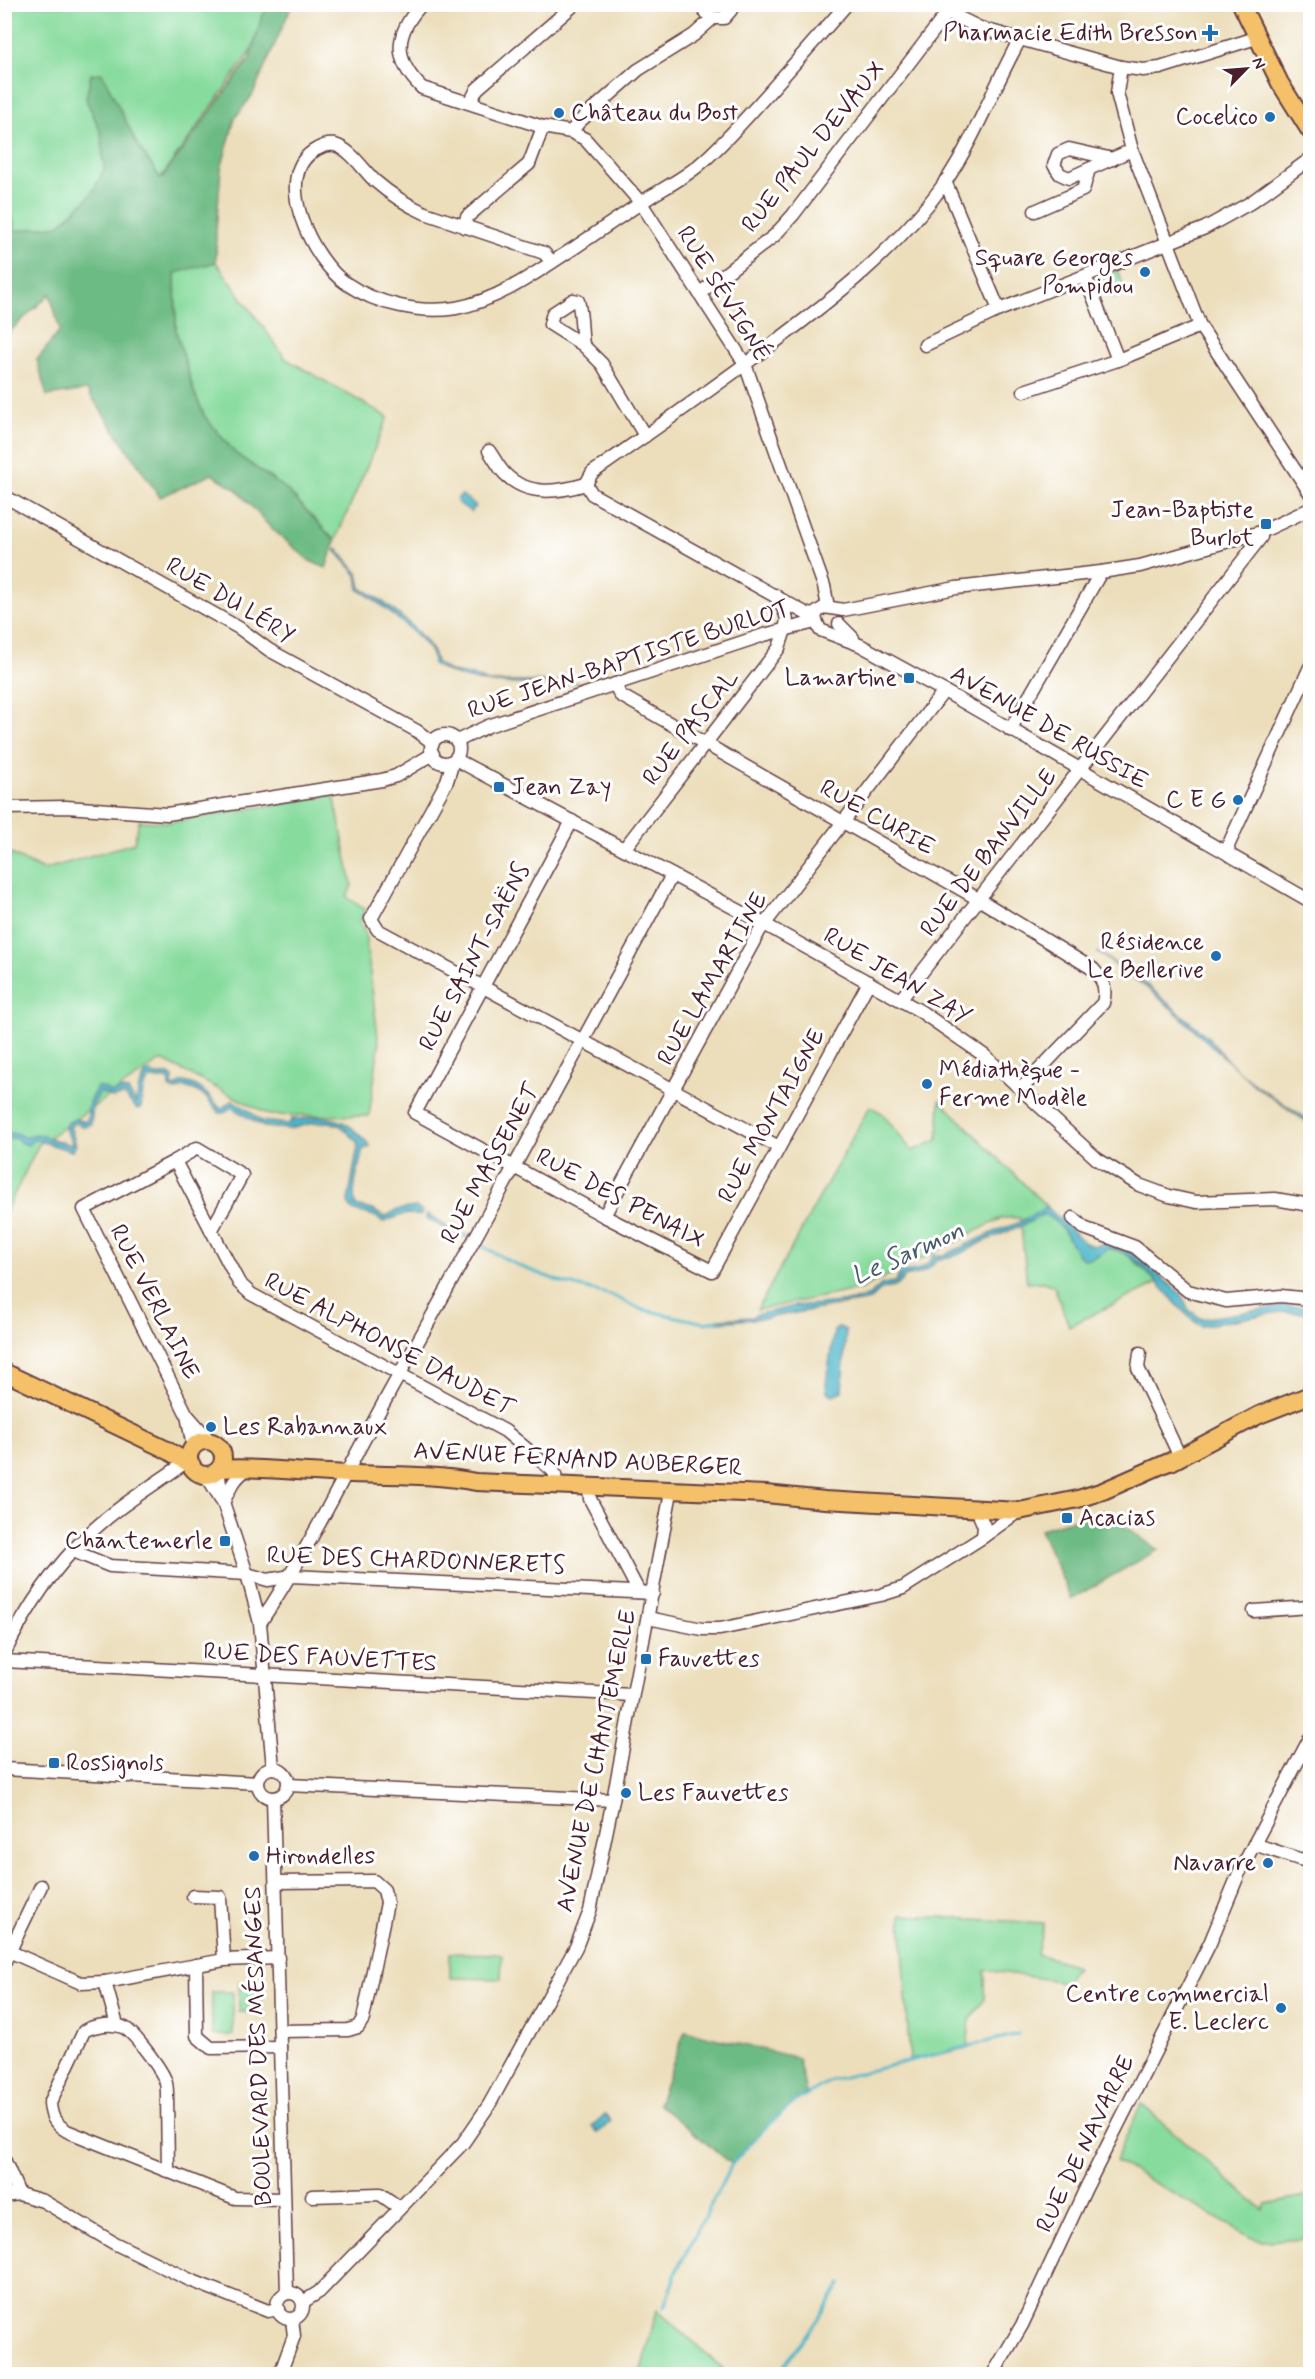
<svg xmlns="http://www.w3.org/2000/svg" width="1315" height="2379" font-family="Mynerve,sans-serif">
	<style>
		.green { fill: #87db9d; stroke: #687d64; stroke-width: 1.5 }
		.forest { fill: #6dbb84; stroke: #5c6d58; stroke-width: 1.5 }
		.water { fill: #4bb5c9; stroke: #4a6a7a; stroke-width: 1.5 }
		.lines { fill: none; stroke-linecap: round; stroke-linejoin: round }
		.stream { stroke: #4bb5c9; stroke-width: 3 }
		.minor-casing { stroke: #623c41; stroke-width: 15 }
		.major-casing { stroke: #623c41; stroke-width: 20 }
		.minor { stroke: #fff; stroke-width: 12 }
		.major { stroke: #f4c16a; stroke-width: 16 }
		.poi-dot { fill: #1f6fb2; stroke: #fff; stroke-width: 2 }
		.labels { text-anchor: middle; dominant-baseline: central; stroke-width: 6; stroke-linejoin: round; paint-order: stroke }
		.poi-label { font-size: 24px; fill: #4a1f2b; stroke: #fff; text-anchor: end }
		.street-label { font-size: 24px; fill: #4a1f2b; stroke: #fff }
		.water-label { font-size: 26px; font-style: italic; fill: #4a5b6a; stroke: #fff }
	</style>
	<rect width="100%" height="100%" fill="#fff"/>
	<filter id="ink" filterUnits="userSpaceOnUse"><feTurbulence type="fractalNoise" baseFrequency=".0167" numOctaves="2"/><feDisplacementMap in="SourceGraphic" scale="12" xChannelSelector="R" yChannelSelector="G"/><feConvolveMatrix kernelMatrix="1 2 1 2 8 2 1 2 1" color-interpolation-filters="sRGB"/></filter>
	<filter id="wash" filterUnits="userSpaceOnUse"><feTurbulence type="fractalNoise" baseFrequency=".008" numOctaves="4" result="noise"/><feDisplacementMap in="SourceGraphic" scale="24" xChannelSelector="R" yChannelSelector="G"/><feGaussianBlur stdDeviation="1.35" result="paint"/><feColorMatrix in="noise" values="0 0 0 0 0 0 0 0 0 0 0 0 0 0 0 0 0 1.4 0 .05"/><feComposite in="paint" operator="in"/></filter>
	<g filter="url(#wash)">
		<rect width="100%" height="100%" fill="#ecdebb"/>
		<g class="green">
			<path d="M 4,5 L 284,5 L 160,179 L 59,225 L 16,231 L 4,198 Z"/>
			<path d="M 216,262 L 286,359 L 388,417 L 335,541 L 287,490 L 235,453 L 205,417 L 194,392 L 176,331 L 175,272 Z"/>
			<path d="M 1117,270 L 1127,293 L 1115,298 L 1099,292 L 1094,280 Z"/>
			<path d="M 334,795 L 352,885 L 347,897 L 365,910 L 360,921 L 365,932 L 379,1045 L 369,1116 L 270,1115 L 162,1060 L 39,1144 L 5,1213 L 5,851 L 43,870 L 134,843 L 139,821 L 169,822 Z"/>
			<path d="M 940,1100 L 1047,1207 L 1084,1259 L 1108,1248 L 1126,1253 L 1158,1283 L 1069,1326 L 1054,1286 L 1043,1282 L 1027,1283 L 1020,1218 L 1002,1218 L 861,1289 L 757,1310 L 870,1106 L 882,1113 L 912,1151 L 938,1140 Z"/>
			<path d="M 901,1915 L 1044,1923 L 1037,1954 L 1077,1966 L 1065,1982 L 985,1970 L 985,1999 L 970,2020 L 967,2048 L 910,2061 Z"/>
			<path d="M 450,1953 L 502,1954 L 501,1979 L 450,1978 Z"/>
			<path d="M 239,1982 L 260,1982 L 261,2012 L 239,2012 Z"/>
			<rect x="212" y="1992" width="21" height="43"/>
			<path d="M 1141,2104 L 1263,2210 L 1266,2204 L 1310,2195 L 1310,2239 L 1261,2241 L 1252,2238 L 1115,2161 Z"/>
			<path d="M 657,2310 L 729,2374 L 640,2374 Z"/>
		</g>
		<g class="forest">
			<path d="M 271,4 L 292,5 L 253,94 L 235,118 L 221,169 L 216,230 L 216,262 L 175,273 L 176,331 L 194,392 L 205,417 L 235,453 L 287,490 L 335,541 L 326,568 L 310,561 L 270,527 L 236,489 L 212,474 L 160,497 L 87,390 L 47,396 L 37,360 L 60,330 L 50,294 L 5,336 L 5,198 L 16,231 L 59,225 L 91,195 L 104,169 L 101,133 L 86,99 L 91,74 L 102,73 L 137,144 L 161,179 L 250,58 L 262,16 Z"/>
			<path d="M 1103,1511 L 1158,1550 L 1071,1599 L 1040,1529 Z"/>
			<path d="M 685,2031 L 798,2058 L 806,2093 L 761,2132 L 732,2164 L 658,2104 Z"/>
		</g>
		<g class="water">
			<path d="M 462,495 L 476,506 L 471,512 L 457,502 L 458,498 Z"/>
			<path d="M 337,549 L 358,573 L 361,588 C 383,600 433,638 436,662 L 450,672 L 471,675 L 488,682 L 580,682 L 580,683 C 532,683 475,691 433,664 C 433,661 433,658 432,655 C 429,642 373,597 359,590 L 357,575 L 335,550 Z"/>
			<path d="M 1097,952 L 1147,985 L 1209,1038 L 1229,1062 L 1254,1084 L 1310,1121 L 1310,1124 L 1255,1086 L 1173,1010 L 1146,987 Z"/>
			<path d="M 151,1072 L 154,1075 L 169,1075 L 173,1078 L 172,1086 L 175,1087 L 182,1082 C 202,1084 208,1096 221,1109 L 232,1101 L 248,1110 L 261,1121 L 289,1124 L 292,1119 C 301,1121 307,1117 316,1117 C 342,1116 354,1128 371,1147 L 363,1149 C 360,1163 350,1194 356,1206 L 372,1210 L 385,1217 L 397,1210 L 416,1207 L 422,1212 L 421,1216 C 405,1211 397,1217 384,1222 C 380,1220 376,1216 371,1215 C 361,1211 351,1215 348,1201 L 358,1146 L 357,1141 L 341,1126 L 330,1122 L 313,1123 L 290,1129 L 264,1127 L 231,1107 L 224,1113 L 219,1113 L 206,1097 L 195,1090 L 184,1087 L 174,1091 L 169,1088 L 169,1081 L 167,1079 L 149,1079 L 143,1089 L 141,1107 L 137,1109 L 124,1095 L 113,1098 L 100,1092 L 93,1105 L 91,1124 L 85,1127 L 76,1123 L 70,1126 L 76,1145 L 72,1151 L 34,1139 L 28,1145 L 20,1142 L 17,1138 L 5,1139 L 5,1134 L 16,1133 L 25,1138 L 36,1134 L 71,1145 L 72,1142 L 65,1129 L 67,1123 L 75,1119 L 87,1122 L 89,1102 L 97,1087 L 104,1088 L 111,1093 L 121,1090 L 128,1091 L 136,1103 L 139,1087 L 146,1073 Z"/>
			<path d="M 1047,1207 L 1085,1243 L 1094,1246 L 1108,1243 L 1129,1250 L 1181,1294 L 1188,1309 L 1202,1319 L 1283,1306 L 1310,1307 L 1310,1313 L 1279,1312 L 1201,1326 C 1172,1308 1143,1252 1109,1248 C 1083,1267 1080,1261 1068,1237 C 1064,1229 1052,1218 1044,1214 C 1026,1225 1008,1231 989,1239 C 973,1246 954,1260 937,1259 C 931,1269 918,1276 906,1276 L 895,1287 L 882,1289 L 870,1300 L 766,1318 L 717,1322 L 717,1319 L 753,1317 L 755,1315 L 796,1306 L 852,1301 L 870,1295 L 882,1284 L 895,1282 L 902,1271 C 915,1272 929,1267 934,1255 L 945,1255 L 1001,1229 L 1016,1224 Z"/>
			<path d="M 428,1214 L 455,1232 L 469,1235 L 467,1238 C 451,1235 441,1224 426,1218 Z"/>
			<path d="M 839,1327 L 846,1330 L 842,1391 L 833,1395 L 827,1392 L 826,1384 L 834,1331 Z"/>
			<path d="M 605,2114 L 611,2121 L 598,2133 L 592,2126 Z"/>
		</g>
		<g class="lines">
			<g class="stream">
				<path d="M 478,1244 L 519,1266 L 564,1283 L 611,1295 L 640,1309 L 705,1323 L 719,1320"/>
				<path d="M 664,2307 L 677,2270 L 732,2164 L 761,2132 L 797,2100 L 832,2080 L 1018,2034"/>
				<path d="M 777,2374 L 808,2335 L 841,2283"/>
			</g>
		</g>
	</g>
	<g filter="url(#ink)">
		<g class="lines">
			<g class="minor-casing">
				<g id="minor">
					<path d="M 422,4 C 394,34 393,60 422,88 L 543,127 L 571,132 L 585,139 L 641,203 L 745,364 L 824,586 L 828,607"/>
					<path d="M 705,4 L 705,12 L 713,18 L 724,18 L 731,10 L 730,4"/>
					<path d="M 931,4 L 980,28 L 1121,67 L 1143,70 L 1160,68 L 1256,38"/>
					<path d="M 1121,67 L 1117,93 L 1132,150 L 1200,326 L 1310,493"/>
					<path d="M 470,103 L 477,89 L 575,4"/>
					<path d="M 571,132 L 579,122 L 638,70 L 694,35 L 713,18"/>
					<path d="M 1089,169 L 1069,178 L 1060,174 L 1054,165 L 1058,154 L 1069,149 L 1113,159"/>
					<path d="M 945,181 L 999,310"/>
					<path d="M 1035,211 L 1083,190 L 1089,169 L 1132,150"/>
					<path d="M 464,227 L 467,217 L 529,164 L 543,127"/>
					<path d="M 552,262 L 544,253 L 425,213 C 407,205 390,194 375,181 C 363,170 352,150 335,145 C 329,144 322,146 317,149 C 269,174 313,262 347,284 C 376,304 421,314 456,308 C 500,300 540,270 577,246 C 602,229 627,212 653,195 C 668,186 685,177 699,165 C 723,145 744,120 765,97 C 792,66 820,35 847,4"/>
					<path d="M 1085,276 L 1118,360"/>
					<path d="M 700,293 L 774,236 L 793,215 L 947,13"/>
					<path d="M 583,345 C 581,330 582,315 578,301 L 573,300 L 553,313 L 550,324 L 583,345 L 602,364 L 645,436"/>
					<path d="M 925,345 L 999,310 L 1205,228 L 1250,203 L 1310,159"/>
					<path d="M 1024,391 L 1118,360 L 1200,326"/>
					<path d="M 489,451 C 494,458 499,468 505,474 C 528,497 559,492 586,484"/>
					<path d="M 586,484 L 592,473 C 651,432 709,391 767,348 C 833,299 898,249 946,181 C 976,136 994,86 1020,39"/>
					<path d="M 586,484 L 592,494 L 807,614 L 815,615"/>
					<path d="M 4,496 L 239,628 L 269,650 L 417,731 L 433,743"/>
					<path d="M 1310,509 L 1261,532 L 1140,566 L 1101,572 L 956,588 L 843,610 L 825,607 L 817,612 L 815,618 L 820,630 L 860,645 L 944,691 L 1310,901"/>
					<path d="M 839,624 L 853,638"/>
					<path d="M 615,684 L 620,695 L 980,900 L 1093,969 C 1103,980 1107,988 1103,1003 L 1021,1089"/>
					<path d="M 1010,730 L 1101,572"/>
					<circle cx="445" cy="749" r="14"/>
					<path d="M 457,741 L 488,726 L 764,635 L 815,622"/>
					<path d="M 455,759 L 764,924 L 920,1011 L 985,1056 L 1097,1159 L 1139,1185 L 1169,1196 L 1196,1202 L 1275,1199 L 1310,1205"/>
					<path d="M 450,762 L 451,768 L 447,781 L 371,919 L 378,930 L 779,1147"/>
					<path d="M 4,808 L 66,807 L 167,814 L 382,780 L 396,776 L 433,754"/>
					<path d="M 572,821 L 415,1113 L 604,1216 L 712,1271 L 869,982"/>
					<path d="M 624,849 L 779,648 C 788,619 792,621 775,595"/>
					<path d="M 1229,855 L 1228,846 L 1310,667"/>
					<path d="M 901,999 L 1261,537 L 1261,532"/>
					<path d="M 175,1161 L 197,1148 L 242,1175 L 211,1231"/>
					<path d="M 604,1216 L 760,930 L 944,691"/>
					<path d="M 1073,1218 L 1084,1228 L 1135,1247 L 1188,1291 L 1226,1301 L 1281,1296 L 1310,1299"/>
					<path d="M 1140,1353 L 1138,1368 L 1180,1457"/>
					<path d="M 188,1416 L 210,1441"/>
					<path d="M 193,1447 L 187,1415 L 84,1209 L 175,1161 L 239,1283 L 251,1294 L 505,1431 L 552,1470 L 555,1474 L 556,1486"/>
					<path d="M 218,1471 L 223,1502 L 247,1574 L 260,1623 L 273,1768"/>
					<path d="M 203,1475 L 210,1481 L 221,1499"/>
					<path d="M 589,1487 L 590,1499 L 639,1592"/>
					<path d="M 224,1501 C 230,1487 236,1476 249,1468"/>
					<path d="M 980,1517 L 984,1526 L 983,1537"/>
					<path d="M 73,1551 L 110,1566 L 247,1574 L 268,1580 L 291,1576 L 653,1593"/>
					<path d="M 1254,1611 L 1310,1607"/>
					<path d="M 648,1618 L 702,1629 L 720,1629 L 881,1595 L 903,1588 L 983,1537 L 1019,1511"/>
					<path d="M 260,1623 C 314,1542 354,1454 402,1370 C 494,1206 583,1040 672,875"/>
					<path d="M 4,1654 C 26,1609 52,1569 89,1534 C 119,1505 156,1484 190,1459"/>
					<path d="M 4,1661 L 632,1695"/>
					<circle cx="273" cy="1783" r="15"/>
					<path d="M 4,1769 L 258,1783"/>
					<path d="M 288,1785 L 613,1800"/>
					<path d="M 273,1798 L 287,2293"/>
					<path d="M 1254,1844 L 1299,1859 L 1310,1861"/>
					<path d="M 276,1882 L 374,1881 L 384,1890 L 387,1903 L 363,2019 L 358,2027 L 348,2030 L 280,2031"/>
					<path d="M 193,1896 L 220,1897 L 224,1960"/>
					<path d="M 4,1949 L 81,1983 L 105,1982 L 224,1960 L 278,1958"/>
					<path d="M 4,1963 L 41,1886"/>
					<path d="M 196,1965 L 197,2036 L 211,2048 L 280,2047"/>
					<path d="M 105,1982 L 117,2025"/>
					<path d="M 4,2159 L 19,2194"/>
					<path d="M 168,2171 L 167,2094 C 167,2090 167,2085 165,2080 C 161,2069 135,2034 125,2028 C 113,2022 95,2025 84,2031 L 50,2103 C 51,2117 55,2124 67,2131 L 235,2198 L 284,2199"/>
					<path d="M 4,2196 L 19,2194 L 43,2201 L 114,2243 L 190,2280 L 268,2311 L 278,2309"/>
					<path d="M 312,2196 L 380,2194 L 400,2208"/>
					<circle cx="290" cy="2306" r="13"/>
					<path d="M 303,2302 L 319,2292 L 463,2143 L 489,2105 L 576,1947 L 590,1911 L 613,1800 L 671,1492"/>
					<path d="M 280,2374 L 294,2336 L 292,2319"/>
					<path d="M 993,2374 L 1022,2325 L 1086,2188 L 1210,1943 L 1239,1873 L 1310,1738"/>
				</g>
			</g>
			<g class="major-casing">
				<g id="major">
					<path d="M 1241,4 L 1280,83 L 1310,131"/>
					<path d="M 4,1372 L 165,1449 L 192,1465"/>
					<circle cx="206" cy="1458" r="17"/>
					<path d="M 1171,1462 L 1259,1415 L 1310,1395"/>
					<path d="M 220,1469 C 257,1466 293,1472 330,1473 C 379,1476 428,1473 476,1482 L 766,1494 L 825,1500 L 1019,1511 L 1078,1499 L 1103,1491 L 1180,1457"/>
				</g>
			</g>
			<use href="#minor" class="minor"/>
			<use href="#major" class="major"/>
		</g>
	</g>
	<g class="poi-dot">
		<path d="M1207 24h6v6h6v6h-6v6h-6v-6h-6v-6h6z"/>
		<circle cx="559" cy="113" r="6"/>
		<circle cx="1270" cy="117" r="6"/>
		<circle cx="1145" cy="272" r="6"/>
		<rect x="1260" y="518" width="12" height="12" rx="3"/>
		<rect x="903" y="672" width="12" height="12" rx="3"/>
		<rect x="493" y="781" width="12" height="12" rx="3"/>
		<circle cx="1238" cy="800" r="6"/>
		<circle cx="1216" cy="956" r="6"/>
		<circle cx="927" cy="1084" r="6"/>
		<circle cx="211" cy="1427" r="6"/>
		<rect x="1061" y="1512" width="12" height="12" rx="3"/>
		<rect x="219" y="1535" width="12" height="12" rx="3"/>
		<rect x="640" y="1653" width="12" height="12" rx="3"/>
		<rect x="48" y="1757" width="12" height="12" rx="3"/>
		<circle cx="626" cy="1793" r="6"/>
		<circle cx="254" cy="1856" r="6"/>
		<circle cx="1268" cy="1863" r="6"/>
		<circle cx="1281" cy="2008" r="6"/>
	</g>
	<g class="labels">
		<g class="poi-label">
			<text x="1198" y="33">Pharmacie Edith Bresson</text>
			<text x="571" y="113" text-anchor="start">Château du Bost</text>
			<text x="1258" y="117">Cocelico</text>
			<text x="1133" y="258">Square Georges<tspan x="1133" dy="28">Pompidou</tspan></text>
			<text x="1254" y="510">Jean-Baptiste<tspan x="1254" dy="28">Burlot</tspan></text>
			<text x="897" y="678">Lamartine</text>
			<text x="511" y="787" text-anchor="start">Jean Zay</text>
			<text x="1226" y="800">C E G</text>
			<text x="1204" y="942">Résidence<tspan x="1204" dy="28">Le Bellerive</tspan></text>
			<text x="939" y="1070" text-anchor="start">Médiathèque -<tspan x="939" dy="28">Ferme Modèle</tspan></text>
			<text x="223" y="1427" text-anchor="start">Les Rabannaux</text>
			<text x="1079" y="1518" text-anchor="start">Acacias</text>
			<text x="213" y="1541">Chantemerle</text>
			<text x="658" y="1659" text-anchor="start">Fauvettes</text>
			<text x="66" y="1763" text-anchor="start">Rossignols</text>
			<text x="638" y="1793" text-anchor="start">Les Fauvettes</text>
			<text x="266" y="1856" text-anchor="start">Hirondelles</text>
			<text x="1256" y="1863">Navarre</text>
			<text x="1269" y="1994">Centre commercial<tspan x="1269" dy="28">E. Leclerc</tspan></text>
		</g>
		<g class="street-label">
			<text transform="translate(814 147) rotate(-51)">RUE PAUL DEVAUX</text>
			<text transform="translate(723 294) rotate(58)">RUE SÉVIGNÉ</text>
			<text transform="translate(230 601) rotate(31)">RUE DU LÉRY</text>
			<text transform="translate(629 660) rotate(-18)">RUE JEAN-BAPTISTE BURLOT</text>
			<text transform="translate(691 728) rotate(-52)">RUE PASCAL</text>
			<text transform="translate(1049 728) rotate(30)">AVENUE DE RUSSIE</text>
			<text transform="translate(877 818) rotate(30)">RUE CURIE</text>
			<text transform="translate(989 853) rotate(-52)">RUE DE BANVILLE</text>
			<text transform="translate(475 957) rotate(-62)">RUE SAINT-SAËNS</text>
			<text transform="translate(897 977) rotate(31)">RUE JEAN ZAY</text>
			<text transform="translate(713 979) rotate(-60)">RUE LAMARTINE</text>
			<text transform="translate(772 1116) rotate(-61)">RUE MONTAIGNE</text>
			<text transform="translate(491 1164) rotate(-61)">RUE MASSENET</text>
			<text transform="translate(620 1199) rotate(28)">RUE DES PENAIX</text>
			<text transform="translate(154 1302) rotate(63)">RUE VERLAINE</text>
			<text transform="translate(389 1345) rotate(28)">RUE ALPHONSE DAUDET</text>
			<text transform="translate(578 1460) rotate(3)">AVENUE FERNAND AUBERGER</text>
			<text transform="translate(416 1561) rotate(2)">RUE DES CHARDONNERETS</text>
			<text transform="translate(320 1658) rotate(3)">RUE DES FAUVETTES</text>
			<text transform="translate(597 1761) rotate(-78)">AVENUE DE CHANTEMERLE</text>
			<text transform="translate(259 2046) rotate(-92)">BOULEVARD DES MÉSANGES</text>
			<text transform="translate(1086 2144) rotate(-64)">RUE DE NAVARRE</text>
		</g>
		<g class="water-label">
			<text transform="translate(908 1254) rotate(-24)">Le Sarmon</text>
		</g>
	</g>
	<rect width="1315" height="2379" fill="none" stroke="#fff" stroke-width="24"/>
	<g transform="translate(1246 69) rotate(65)" stroke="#ffffff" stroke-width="4.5" paint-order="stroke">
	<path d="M0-4.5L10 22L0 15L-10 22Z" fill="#4a1f2b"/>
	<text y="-9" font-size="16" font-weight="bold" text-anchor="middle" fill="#4a1f2b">N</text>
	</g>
</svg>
